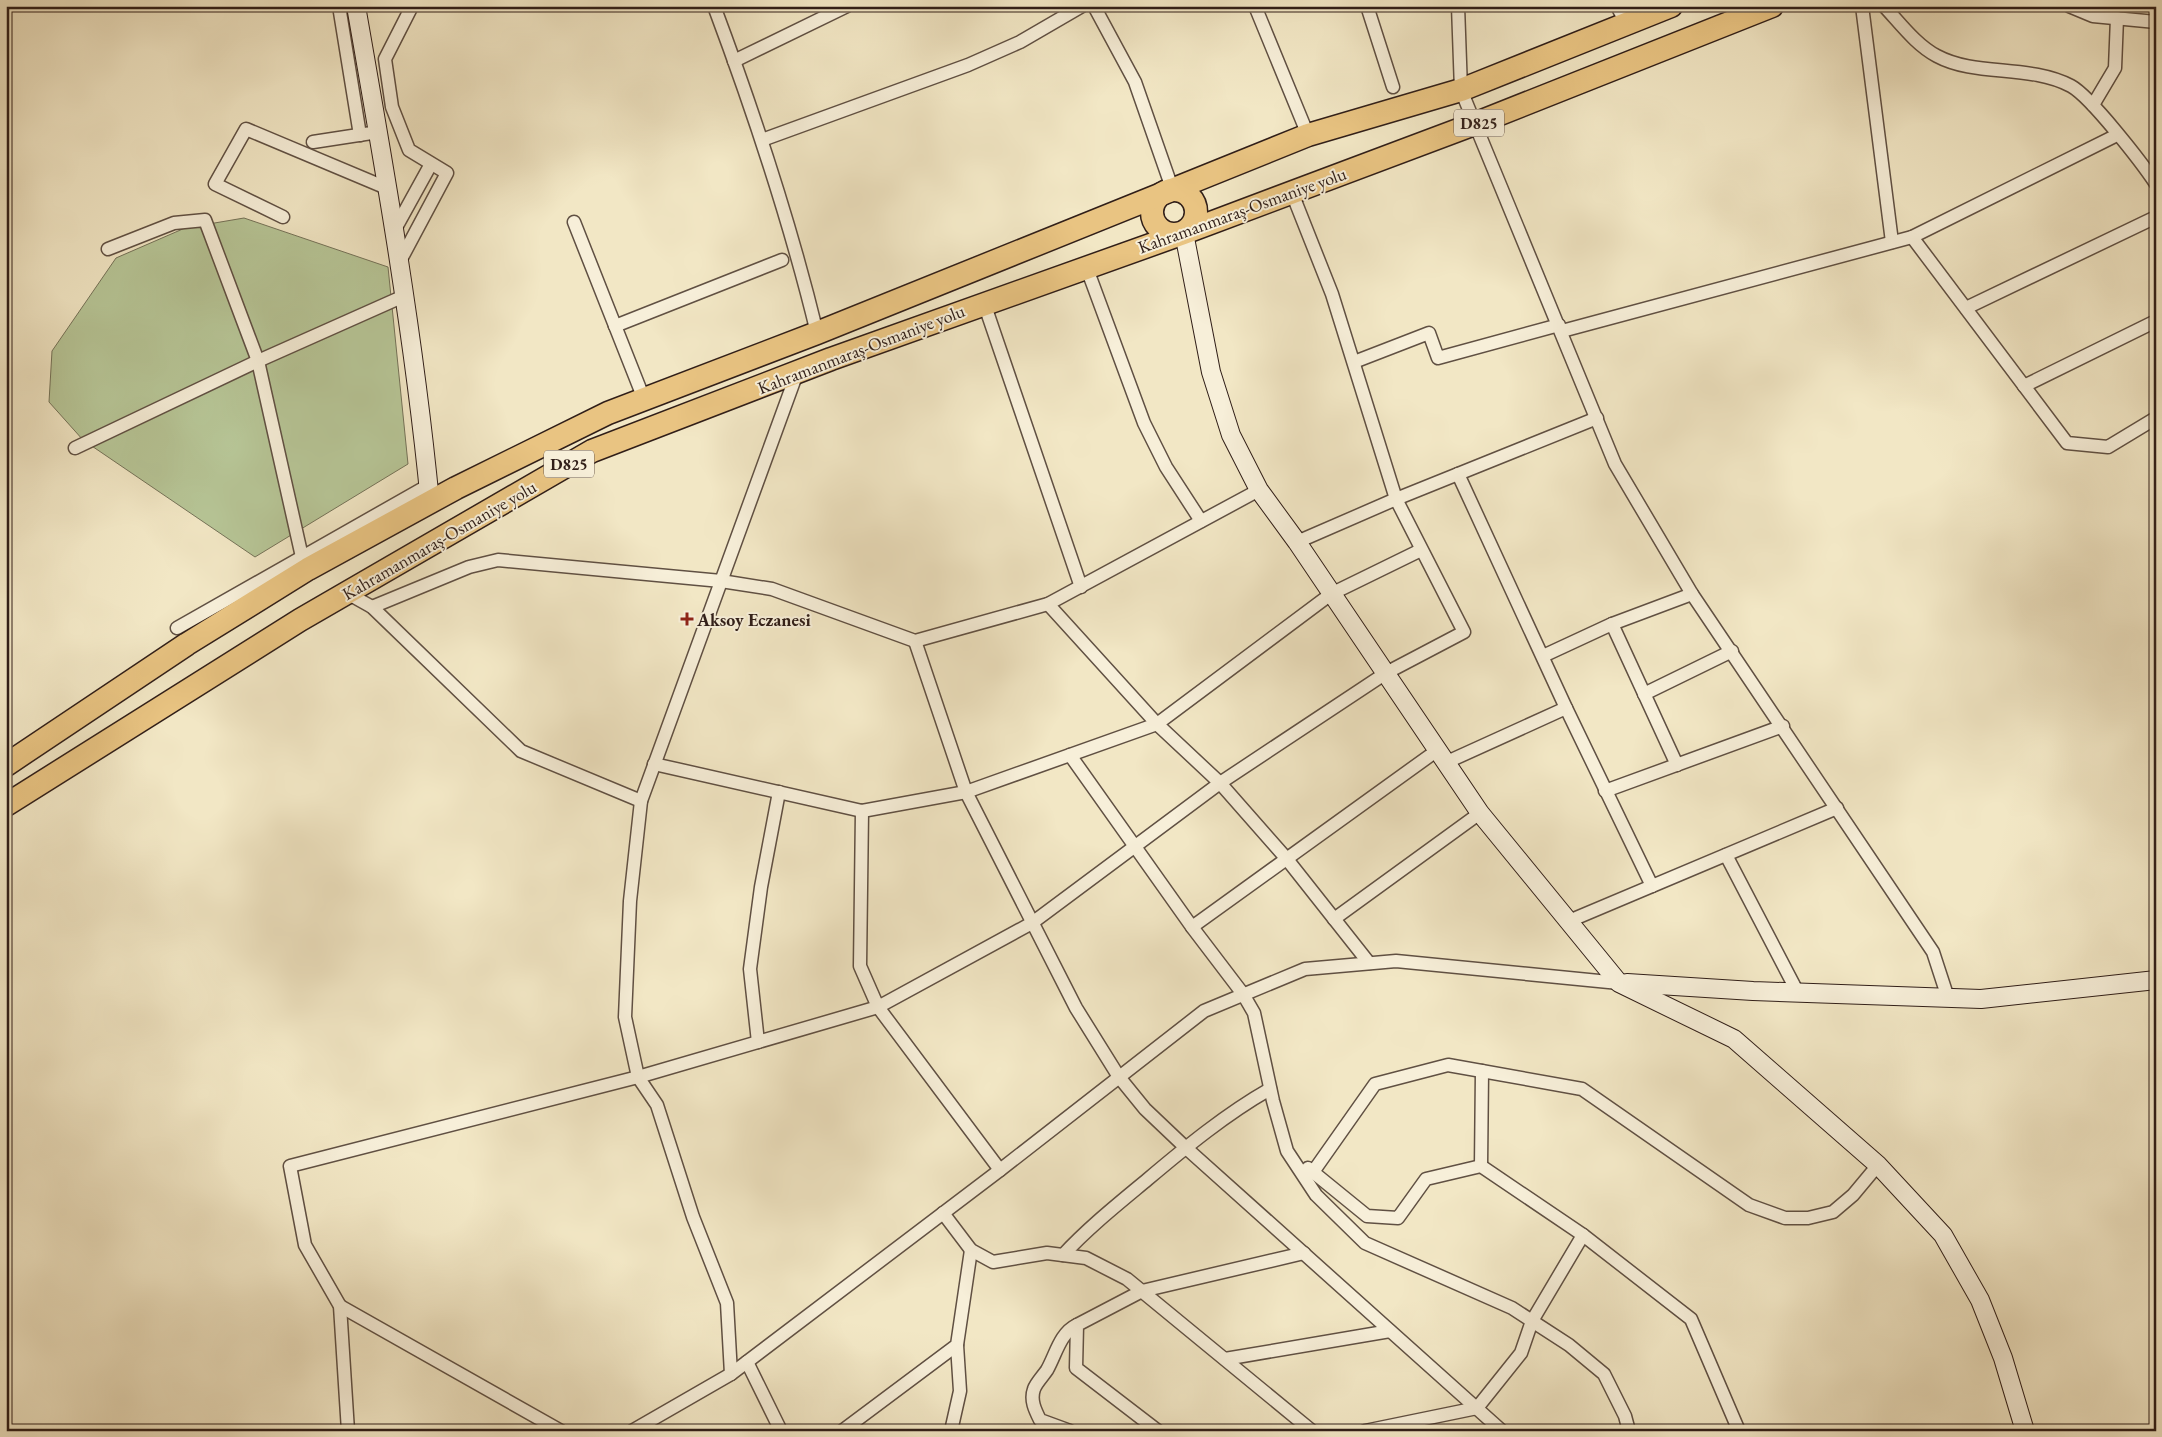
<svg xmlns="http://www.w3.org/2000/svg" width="2162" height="1437" font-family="'EB Garamond',serif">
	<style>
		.green { fill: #b7c697; stroke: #747258 }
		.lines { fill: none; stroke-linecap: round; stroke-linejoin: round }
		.street-casing { stroke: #605043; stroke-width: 15 }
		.secondary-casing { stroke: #301e18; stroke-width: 20 }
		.highway-casing { stroke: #301e18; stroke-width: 25 }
		.street { stroke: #f7efd9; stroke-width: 12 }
		.secondary { stroke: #f7efd9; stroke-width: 18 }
		.highway { stroke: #e9c482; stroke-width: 22 }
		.poi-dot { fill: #8f2418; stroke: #f7efd9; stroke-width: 2 }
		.labels { text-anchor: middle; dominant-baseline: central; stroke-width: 4; stroke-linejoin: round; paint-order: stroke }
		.shield { fill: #f7efd9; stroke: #6c5d52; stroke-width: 1 }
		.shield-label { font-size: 16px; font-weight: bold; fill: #301e18 }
		.street-label { font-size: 18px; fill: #301e18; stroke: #f7efd9 }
		.poi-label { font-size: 18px; font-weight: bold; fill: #301e18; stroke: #f7efd9; text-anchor: start }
	</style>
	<rect width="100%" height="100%" fill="#f2e7c5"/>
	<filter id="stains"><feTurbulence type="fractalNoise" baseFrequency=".004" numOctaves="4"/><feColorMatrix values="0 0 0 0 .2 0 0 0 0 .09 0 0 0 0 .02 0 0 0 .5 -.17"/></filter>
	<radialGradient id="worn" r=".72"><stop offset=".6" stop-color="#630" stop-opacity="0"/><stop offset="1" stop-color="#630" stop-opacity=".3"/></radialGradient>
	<path class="green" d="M 244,218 L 388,267 L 408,464 L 255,557 L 83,440 L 49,402 L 52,351 L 116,258 L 185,228 Z"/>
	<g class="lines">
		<g class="street-casing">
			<g id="street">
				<path d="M 339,6 L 360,135"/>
				<path d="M 714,6 C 754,113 790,221 817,333"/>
				<path d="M 1094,6 L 1135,82 L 1172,188"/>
				<path d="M 1255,6 L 1308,135"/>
				<path d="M 1367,6 L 1393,87"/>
				<path d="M 1458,6 L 1461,90 L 1615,464 L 1692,594 L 1933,952 L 1948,998"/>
				<path d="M 1617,6 L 1626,23"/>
				<path d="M 1862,6 L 1892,242"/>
				<path d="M 1884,6 C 1900,23 1916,45 1937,56 C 1976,77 2029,64 2071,86 C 2091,97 2142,163 2156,184"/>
				<path d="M 2069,6 L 2093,16 L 2156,22"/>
				<path d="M 2096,15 L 2115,6"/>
				<path d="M 734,61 L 847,6"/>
				<path d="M 2093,105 L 2115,68 L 2117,18"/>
				<path d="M 762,140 L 968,65 L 1020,42 L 1082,6"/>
				<path d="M 313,142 L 378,132"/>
				<path d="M 283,217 L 215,184 L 246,129 L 389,189"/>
				<path d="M 574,222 L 644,399"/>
				<path d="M 394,231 L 431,164"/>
				<path d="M 1912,237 L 2067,443 L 2108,447 L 2156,418"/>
				<path d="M 108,249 L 174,223 L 205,220 L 258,361 L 302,557"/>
				<path d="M 399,263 L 447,173 L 409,150 L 392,107 L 385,59 L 412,6"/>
				<path d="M 1086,266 L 1144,423 L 1166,467 L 1201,521"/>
				<path d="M 984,303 L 1081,587"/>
				<path d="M 1966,308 L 2156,217"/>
				<path d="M 615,326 L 782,260"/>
				<path d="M 1562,331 L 1912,237 L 2117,135"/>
				<path d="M 1354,362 L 1429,333 L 1438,358 L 1559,325"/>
				<path d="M 2024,386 L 2156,321"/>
				<path d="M 75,448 L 258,361 L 404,296"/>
				<path d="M 1458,474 L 1566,708 L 1652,886"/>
				<path d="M 1297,542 L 1396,499 L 1597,418"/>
				<path d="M 347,593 L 372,607 L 521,751 L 641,801"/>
				<path d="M 1048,604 L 1157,724 L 1220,783 L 1286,858 L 1369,963"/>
				<path d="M 372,607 L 469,567 L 498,560 L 721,581 L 772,589 L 915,641 L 1048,604 L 1259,490"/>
				<path d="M 1612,624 L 1677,765"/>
				<path d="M 177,628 L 429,485"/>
				<path d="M 915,641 L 966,792 L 1076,1008 L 1119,1077 L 1145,1109 L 1185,1147 L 1502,1431"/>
				<path d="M 1543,656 L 1612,624 L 1692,594"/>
				<path d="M 1644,694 L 1732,651"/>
				<path d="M 1070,755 L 1192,927 L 1243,994 L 1254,1013 L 1273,1101 L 1287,1151 L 1316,1195 L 1365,1243 L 1512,1308 L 1569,1345 L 1604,1374 L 1625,1416 L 1629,1431"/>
				<path d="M 1447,762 L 1566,708"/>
				<path d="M 654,764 L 862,811 L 966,792 L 1157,724 L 1331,594 L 1421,550"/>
				<path d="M 1605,791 L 1783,726"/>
				<path d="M 862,811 L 860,966 L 878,1007 L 1000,1170"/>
				<path d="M 1726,855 L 1798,993"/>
				<path d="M 1334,919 L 1480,813"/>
				<path d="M 1569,921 L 1837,808"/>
				<path d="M 1192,927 L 1439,749"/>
				<path d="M 758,1042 L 750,969 L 761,887 L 779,792"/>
				<path d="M 1481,1166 L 1482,1071"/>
				<path d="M 1308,1168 L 1367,1216 L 1398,1218 L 1426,1179 L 1481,1166 L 1583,1235 L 1691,1319 L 1739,1431"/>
				<path d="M 1313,1172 L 1375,1084 L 1448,1065 L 1582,1089 L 1749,1205 L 1785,1218 L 1808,1218 L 1833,1212 L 1853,1195 L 1878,1165"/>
				<path d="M 943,1213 L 971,1250 L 993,1262 L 1047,1253 L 1086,1258 L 1127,1279 L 1312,1431"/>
				<path d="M 1063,1255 C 1089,1227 1118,1204 1148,1179 C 1186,1147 1226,1114 1270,1089"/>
				<path d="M 340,1306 L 561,1431"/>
				<path d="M 1225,1359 L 1390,1331"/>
				<path d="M 747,1362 L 781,1431"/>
				<path d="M 731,1374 L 727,1303 L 693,1217 L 657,1105 L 638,1077 L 625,1017 L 630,901 L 641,801 L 797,373"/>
				<path d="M 348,1431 L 340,1306 L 305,1245 L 290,1166 L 638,1077 L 878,1007 L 1032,923 L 1220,783 L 1386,673 L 1464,632 L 1396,499 L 1332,294 L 1292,193"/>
				<path d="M 632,1431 L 731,1374 L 1000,1170 L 1204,1011 L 1305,969 L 1396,961 L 1619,983"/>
				<path d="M 842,1431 L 957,1345 L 971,1250"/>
				<path d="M 951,1431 L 960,1391 L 957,1345"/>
				<path d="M 1070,1431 L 1040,1420 C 1035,1410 1030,1400 1034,1389 C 1036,1383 1043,1376 1047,1370 C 1056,1354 1060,1333 1077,1325"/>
				<path d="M 1158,1431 L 1076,1368 L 1077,1325 L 1142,1291 L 1304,1253"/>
				<path d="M 1365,1431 L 1477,1408 L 1521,1353 L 1532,1321 L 1583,1235"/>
			</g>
		</g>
		<g class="secondary-casing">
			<g id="secondary">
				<path d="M 356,6 C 385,171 414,336 430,502"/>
				<path d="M 1184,233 L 1211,372 L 1231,435 L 1259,490 L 1297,542 L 1480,813 L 1619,983 L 1734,1039 L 1878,1165 L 1943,1235 L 1980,1300 L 2003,1358 L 2025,1431"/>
				<path d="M 1627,983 L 1753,991 L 1981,999 L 2156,980"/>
			</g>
		</g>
		<g class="highway-casing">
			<g id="highway">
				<circle cx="1174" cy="212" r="22"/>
				<path d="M 6,765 L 187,644 L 308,569 L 456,488 L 608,413 L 817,333 L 1308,135 L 1461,90 L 1671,6"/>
				<path d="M 6,805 L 300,620 L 592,451 L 831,359 L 1184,233 L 1477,123 L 1772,6"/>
			</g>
		</g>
		<use href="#street" class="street"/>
		<use href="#secondary" class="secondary"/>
		<use href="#highway" class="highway"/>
	</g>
	<path class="poi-dot" d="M684.5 611.5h5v5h5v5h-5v5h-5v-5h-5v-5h5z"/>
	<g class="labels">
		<g class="shield">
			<rect x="1454" y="109.5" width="50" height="27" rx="4"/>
			<rect x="544" y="450.5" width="50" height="27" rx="4"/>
		</g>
		<g class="shield-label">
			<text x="1479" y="123">D825</text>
			<text x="569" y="464">D825</text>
		</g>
		<g class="street-label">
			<text transform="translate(1242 210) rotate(-20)">Kahramanmaraş-Osmaniye yolu</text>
			<text transform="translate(861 349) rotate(-21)">Kahramanmaraş-Osmaniye yolu</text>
			<text transform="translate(439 540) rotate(-30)">Kahramanmaraş-Osmaniye yolu</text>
		</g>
		<g class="poi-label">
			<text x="697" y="619">Aksoy Eczanesi</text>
		</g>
	</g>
	<rect width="2162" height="1437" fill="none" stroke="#f2e7c5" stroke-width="25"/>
	<rect x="8" y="8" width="2147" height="1422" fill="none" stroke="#301e18" stroke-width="2.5"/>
	<rect x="12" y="12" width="2137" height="1412" fill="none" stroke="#301e18"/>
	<rect width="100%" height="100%" filter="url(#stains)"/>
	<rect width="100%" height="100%" fill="url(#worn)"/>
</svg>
